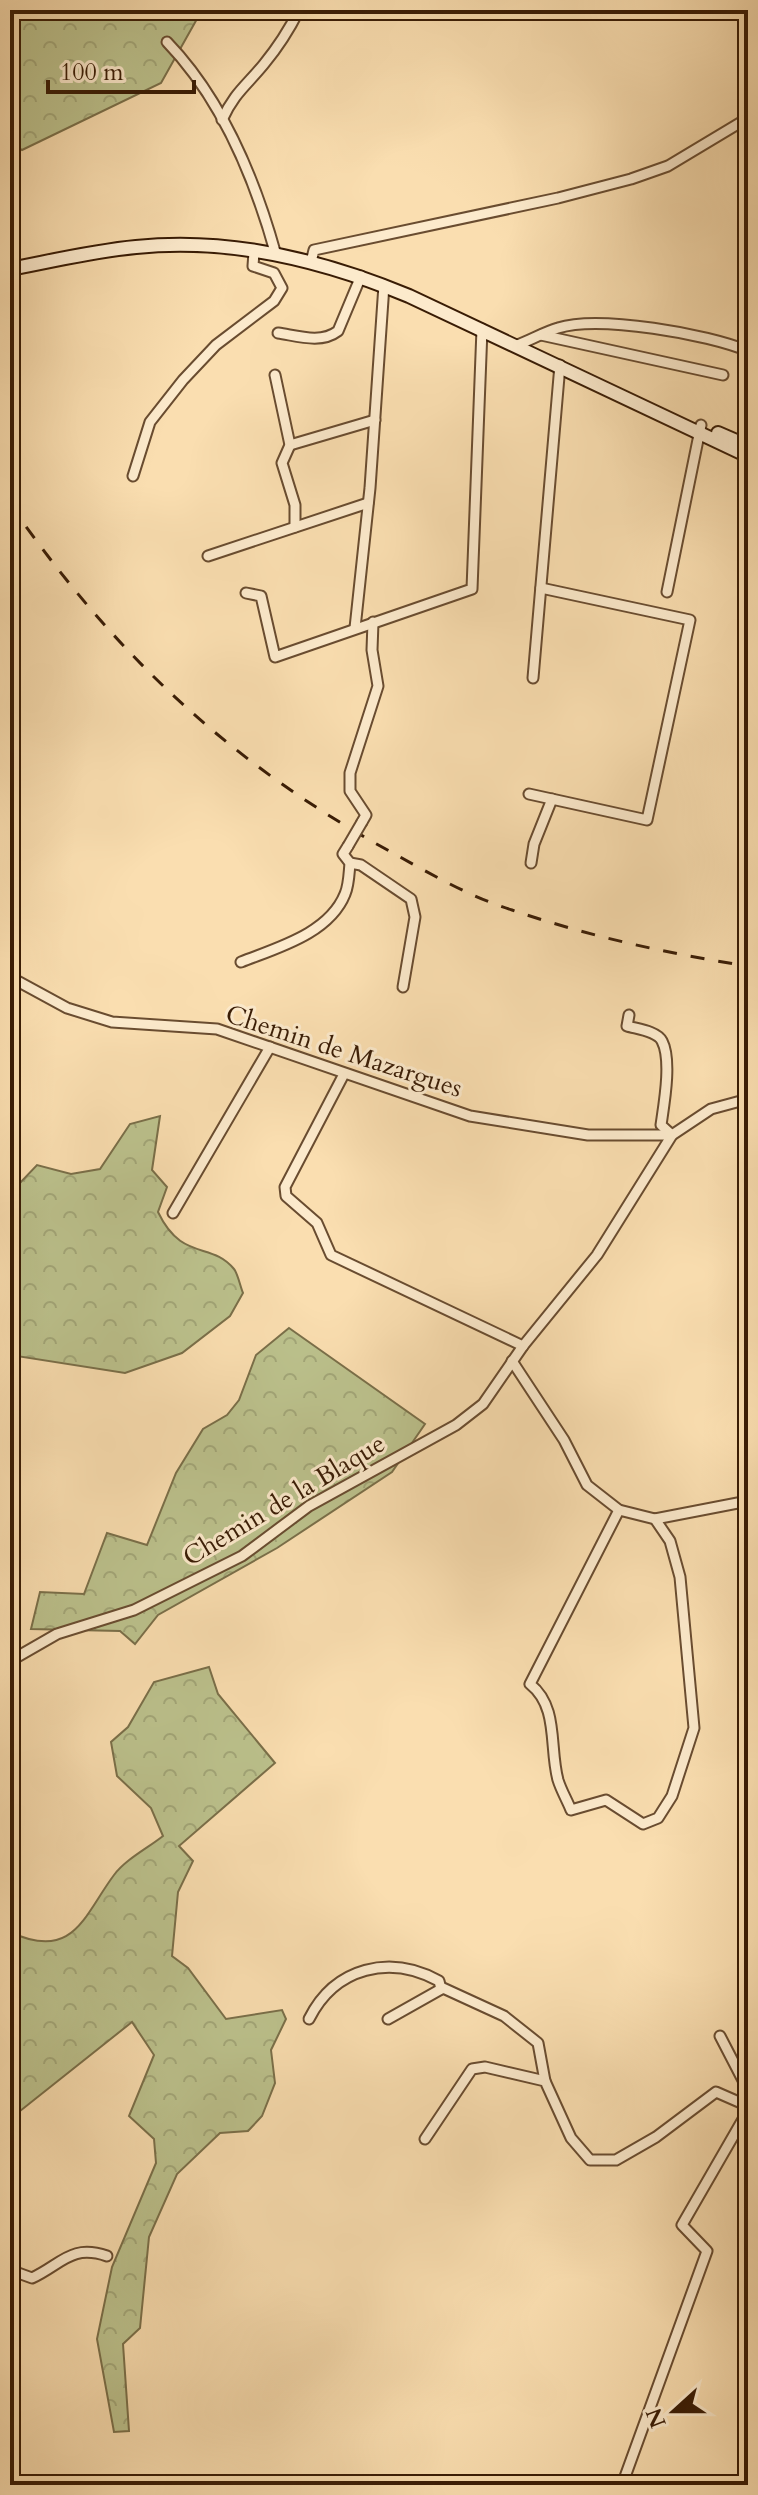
<svg xmlns="http://www.w3.org/2000/svg" width="758" height="2495" font-family="Cardo,serif">
	<style>
		.forest { fill: url(#forest-crowns); stroke: #7a6f49; stroke-width: 2 }
		.lines { fill: none; stroke-linecap: round; stroke-linejoin: round }
		.street-casing { stroke: #694c30; stroke-width: 13 }
		.secondary-casing { stroke: #391c05; stroke-width: 16 }
		.street { stroke: #fceacc; stroke-width: 9 }
		.secondary { stroke: #fceacc; stroke-width: 12 }
		.rail { stroke: #391c05; stroke-width: 3; stroke-dasharray: 14 14; stroke-linecap: butt }
		.street-bridge-casing { stroke: #694c30; stroke-width: 13; stroke-linecap: butt }
		.street-bridge { stroke: #fceacc; stroke-width: 9 }
		.labels { text-anchor: middle; dominant-baseline: central; stroke-width: 6; stroke-linejoin: round; paint-order: stroke }
		.street-label { font-size: 26px; fill: #391c05; stroke: #fceacc }
	</style>
	<defs>
		<pattern id="forest-crowns" width="20" height="18" patternUnits="userSpaceOnUse" patternTransform="scale(2)"><rect width="20" height="18" fill="#bcc28d"/><path d="M2 6a3 3 0 1 1 6 0M12 15a3 3 0 1 1 6 0" fill="none" stroke="#a2a678"/></pattern>
	</defs>
	<rect width="100%" height="100%" fill="#fadeb0"/>
	<filter id="stains"><feTurbulence type="fractalNoise" baseFrequency=".0025" numOctaves="4"/><feColorMatrix values="0 0 0 0 .2 0 0 0 0 .09 0 0 0 0 .02 0 0 0 .5 -.17"/></filter>
	<radialGradient id="worn" r=".72"><stop offset=".6" stop-color="#630" stop-opacity="0"/><stop offset="1" stop-color="#630" stop-opacity=".3"/></radialGradient>
	<g class="forest">
		<path d="M 10,10 L 202,10 L 161,83 L 22,150 L 10,142 Z"/>
		<path d="M 160,1116 L 152,1170 L 167,1187 L 158,1212 C 182,1262 211,1241 234,1269 C 238,1274 240,1286 243,1293 L 230,1316 L 182,1353 L 125,1373 L 10,1355 L 10,1206 L 17,1186 L 37,1165 L 71,1174 L 100,1169 L 130,1124 Z"/>
		<path d="M 289,1328 L 425,1424 L 392,1472 L 277,1548 L 158,1615 L 135,1644 L 120,1631 L 31,1629 L 40,1592 L 84,1594 L 107,1533 L 147,1545 L 176,1473 L 203,1429 L 227,1415 L 239,1400 L 256,1355 Z"/>
		<path d="M 209,1667 L 218,1694 L 275,1763 L 179,1846 L 193,1861 L 178,1892 L 172,1956 L 188,1968 L 226,2019 L 282,2010 L 286,2019 L 271,2050 L 275,2083 L 262,2116 L 248,2131 L 220,2133 L 177,2174 L 149,2237 L 140,2328 L 123,2344 L 129,2431 L 114,2432 L 97,2339 L 112,2267 L 156,2163 L 154,2139 L 129,2116 L 154,2055 L 132,2022 L 10,2119 L 10,1932 C 74,1962 84,1915 114,1875 C 126,1859 148,1848 163,1836 L 151,1808 L 117,1776 L 111,1742 L 128,1727 L 154,1682 Z"/>
	</g>
	<g class="lines">
		<g class="street-casing">
			<g id="street">
				<path d="M 167,42 C 222,99 255,179 276,255"/>
				<path d="M 222,120 C 234,93 247,85 264,64 C 278,47 289,30 299,10"/>
				<path d="M 311,262 L 314,250 L 558,198 L 631,179 L 668,166 L 748,118"/>
				<path d="M 278,333 C 298,336 321,344 338,331 L 361,276"/>
				<path d="M 541,335 L 723,375"/>
				<path d="M 517,345 C 531,340 544,332 558,328 C 599,315 708,334 748,351"/>
				<path d="M 275,375 L 290,445 L 282,463 L 295,505 L 295,527"/>
				<path d="M 290,445 L 375,420"/>
				<path d="M 133,476 L 150,422 L 183,380 L 216,345 L 274,301 L 282,288 L 274,273 L 253,266 L 254,252"/>
				<path d="M 208,556 L 368,503"/>
				<path d="M 667,592 L 701,425"/>
				<path d="M 246,593 L 261,596 L 275,657 L 472,589 L 482,329"/>
				<path d="M 355,628 L 370,488 L 384,285"/>
				<path d="M 533,678 L 560,365"/>
				<path d="M 529,794 L 647,820 L 690,620 L 541,588"/>
				<path d="M 362,822 L 366,815 L 350,791 L 350,773 L 378,686 L 372,650 L 373,622"/>
				<path d="M 350,863 L 361,865 L 411,899 L 415,917 L 403,987"/>
				<path d="M 531,863 L 534,844 L 552,799"/>
				<path d="M 241,962 C 276,948 329,934 345,894 C 349,885 349,873 350,863 L 343,854 L 348,846"/>
				<path d="M 10,977 L 67,1008 L 112,1022 L 217,1029 L 470,1116 L 588,1135 L 672,1135"/>
				<path d="M 629,1015 L 627,1026 C 637,1029 657,1031 662,1041 C 672,1060 664,1104 661,1125 L 672,1135"/>
				<path d="M 344,1074 L 285,1187 L 286,1196 L 317,1223 L 331,1255 L 523,1346"/>
				<path d="M 173,1213 L 270,1047"/>
				<path d="M 512,1361 L 564,1440 L 587,1485 L 619,1510 L 655,1519 L 748,1501"/>
				<path d="M 619,1510 L 530,1684 C 559,1707 549,1747 558,1780 C 561,1790 567,1800 571,1810 L 606,1800 L 643,1824 L 658,1818 L 672,1796 L 694,1728 L 680,1577 L 670,1541 L 655,1519"/>
				<path d="M 10,1661 L 57,1634 L 134,1610 L 242,1556 L 309,1506 L 456,1425 L 483,1404 L 523,1346 L 597,1255 L 672,1135 L 711,1109 L 748,1099"/>
				<path d="M 309,2019 C 335,1967 390,1954 439,1981 L 441,1989"/>
				<path d="M 388,2019 L 443,1988 L 504,2016 L 538,2043 L 545,2081"/>
				<path d="M 720,2036 L 748,2090"/>
				<path d="M 425,2139 L 472,2069 L 485,2067 L 545,2081 L 571,2138 L 590,2160 L 616,2160 L 656,2137 L 716,2092 L 748,2106"/>
				<path d="M 10,2270 L 32,2278 C 62,2264 71,2244 107,2256"/>
				<path d="M 622,2485 L 707,2251 L 682,2225 L 746,2114 L 748,2104"/>
			</g>
		</g>
		<g class="secondary-casing">
			<g id="secondary">
				<path d="M 10,269 C 52,261 93,251 136,247 C 229,237 325,261 409,296 L 748,456"/>
				<path d="M 718,433 L 748,446"/>
			</g>
		</g>
		<use href="#street" class="street"/>
		<use href="#secondary" class="secondary"/>
		<path class="rail" d="M 10,504 C 114,654 231,764 391,852 C 429,873 470,897 512,910 C 588,936 669,954 748,966"/>
		<g class="street-bridge-casing">
			<path id="street-bridge" d="M 348,846 L 362,822"/>
		</g>
		<use href="#street-bridge" class="street-bridge"/>
	</g>
	<g class="labels">
		<g class="street-label">
			<text transform="translate(344 1051) rotate(18)">Chemin de Mazargues</text>
			<text transform="translate(284 1500) rotate(-31)">Chemin de la Blaque</text>
		</g>
	</g>
	<rect width="758" height="2495" fill="none" stroke="#fadeb0" stroke-width="40"/>
	<rect x="12" y="12" width="734" height="2471" fill="none" stroke="#391c05" stroke-width="4"/>
	<rect x="20" y="20" width="718" height="2455" fill="none" stroke="#391c05" stroke-width="2"/>
	<g transform="translate(674 2411) rotate(249)" stroke="#fceacc" stroke-width="6" paint-order="stroke">
	<path d="M0-6L14 30L0 20L-14 30Z" fill="#391c05"/>
	<text y="-12" font-size="22" font-weight="bold" text-anchor="middle" fill="#391c05">N</text>
	</g>
	<path d="M48 80v12h146v-12" fill="none" stroke="#391c05" stroke-width="4"/>
	<text x="60" y="80" font-size="24" fill="#391c05" stroke="#fceacc" stroke-width="6" paint-order="stroke">100 m</text>
	<rect width="100%" height="100%" filter="url(#stains)"/>
	<rect width="100%" height="100%" fill="url(#worn)"/>
</svg>
